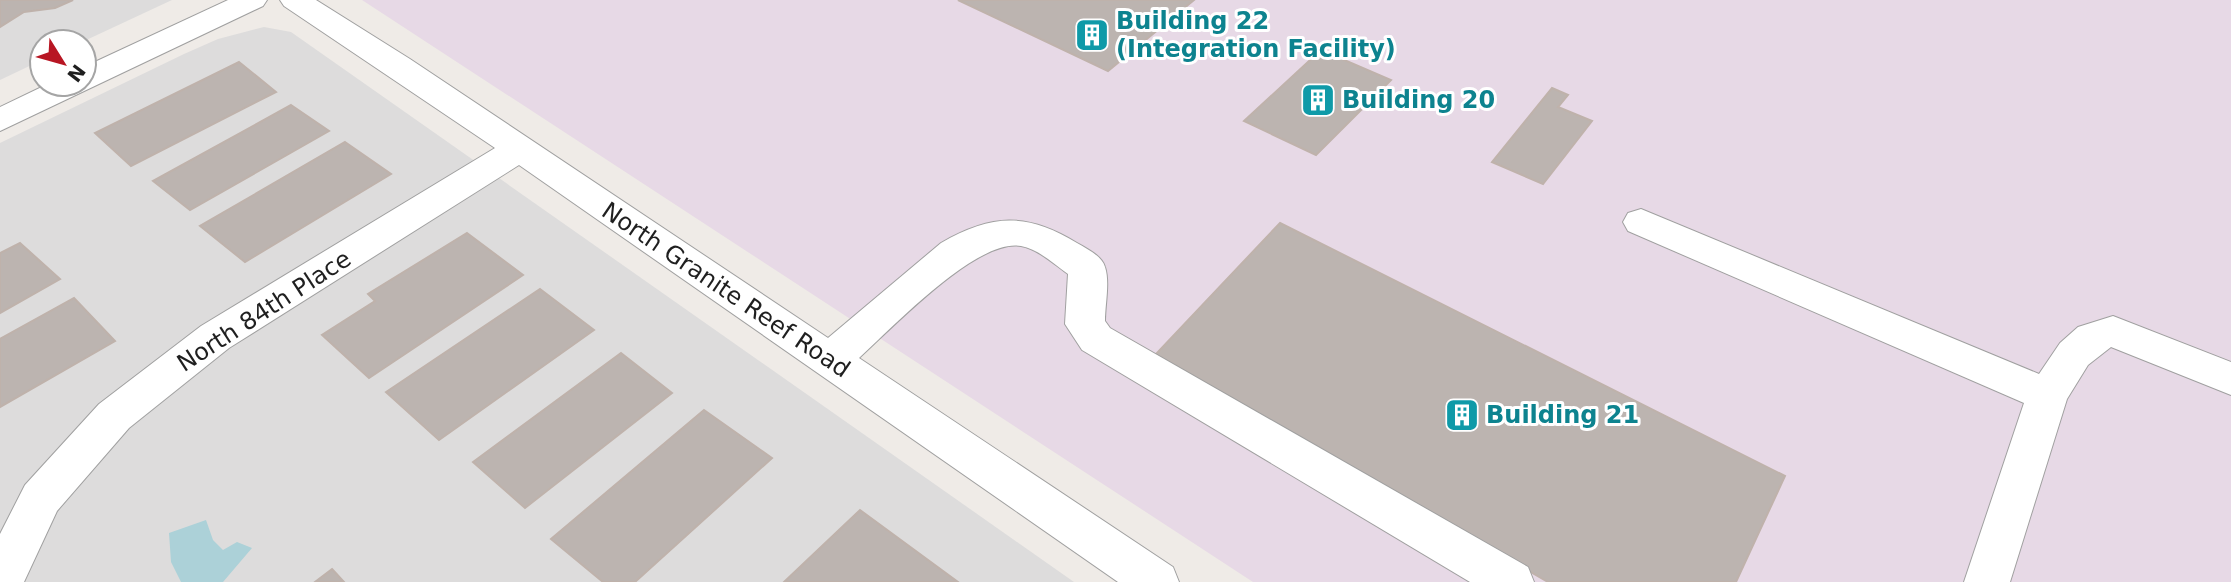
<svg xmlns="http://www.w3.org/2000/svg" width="2231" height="582" font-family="'DejaVu Sans',sans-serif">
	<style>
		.residential { fill: #dddcdc }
		.industrial { fill: #e7d9e6 }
		.water { fill: #acd1d8 }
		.building { fill: #bcb4b0; stroke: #bfb2ab; stroke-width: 2 }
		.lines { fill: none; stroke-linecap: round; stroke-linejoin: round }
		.minor-casing { stroke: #a0a0a0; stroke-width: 2 }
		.minor { fill: #fff; fill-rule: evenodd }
		.labels { text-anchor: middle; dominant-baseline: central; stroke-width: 6; stroke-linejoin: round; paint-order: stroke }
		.culture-label { font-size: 24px; font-weight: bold; fill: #0d838f; stroke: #fff; text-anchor: start }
		.street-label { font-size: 24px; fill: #1f1f1f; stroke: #fff }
	</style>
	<rect width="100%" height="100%" fill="#efebe7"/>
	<g class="residential">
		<path d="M 0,0 L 172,0 L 82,42 L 42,42 L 42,60 L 0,80 Z"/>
		<path d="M 264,27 L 291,32 L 1074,582 L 0,582 L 0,143 L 184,54 L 218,39 Z"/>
	</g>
	<path class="industrial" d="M 362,0 L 2231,0 L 2231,582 L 1253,582 Z"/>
	<path class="water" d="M 206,520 L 213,540 L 223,550 L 237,542 L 252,548 L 223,582 L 181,582 L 171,562 L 169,533 Z"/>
	<g class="building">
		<path d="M 0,0 L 73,0 L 55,8 L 24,12 L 0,27 Z"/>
		<path d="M 958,0 L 1194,0 L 1108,71 Z"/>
		<path d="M 1321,50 L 1391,80 L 1316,155 L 1244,121 Z"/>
		<path d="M 239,62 L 276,92 L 131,166 L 95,133 Z"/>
		<path d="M 1552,88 L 1568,95 L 1558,107 L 1592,121 L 1543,184 L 1492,162 Z"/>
		<path d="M 291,105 L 329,131 L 190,210 L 153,181 Z"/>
		<path d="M 345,142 L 391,174 L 245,262 L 200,226 Z"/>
		<path d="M 1280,223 L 1785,476 L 1736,582 L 1548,582 L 1156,354 Z"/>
		<path d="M 467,233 L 523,275 L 369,378 L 322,335 L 375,301 L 368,294 Z"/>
		<path d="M 20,243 L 60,279 L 0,313 L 0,253 Z"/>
		<path d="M 540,289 L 594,330 L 439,440 L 386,392 Z"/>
		<path d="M 74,298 L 115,341 L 0,407 L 0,339 Z"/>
		<path d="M 621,353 L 672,393 L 525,508 L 473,462 Z"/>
		<path d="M 704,410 L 772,458 L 635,582 L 603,582 L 551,539 Z"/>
		<path d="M 860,510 L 958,582 L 784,582 Z"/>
		<path d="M 332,569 L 344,582 L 315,582 Z"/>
	</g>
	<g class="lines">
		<g class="minor-casing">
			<g id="minor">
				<path d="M 228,0 L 267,0 L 263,6 L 0,131 L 0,107 L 48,84 L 84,84 L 84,67 Z"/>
				<path d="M 280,0 L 316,0 L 410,59 L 828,338 L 941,243 C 991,214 1027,212 1077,243 C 1087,249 1102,256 1105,267 C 1110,282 1105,305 1105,321 L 1110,328 L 1528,567 L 1534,582 L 1470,582 L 1082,350 L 1065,324 L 1068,274 C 1054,264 1038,249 1021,246 C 977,238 892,328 859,358 L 1173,567 L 1179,582 L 1118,582 L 519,165 L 229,348 L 129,428 L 57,511 L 24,582 L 0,582 L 0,534 L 25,485 L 99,404 L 201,326 L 495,148 L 284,6 Z"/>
				<path d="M 1641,209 L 2039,374 L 2060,343 L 2078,327 L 2113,316 L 2231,362 L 2231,395 L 2111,347 L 2088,365 L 2067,399 L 2010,582 L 1964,582 L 2024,403 L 1628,231 L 1623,222 L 1628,213 Z"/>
			</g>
		</g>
		<use href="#minor" class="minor"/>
	</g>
	<defs>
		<g id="building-square" transform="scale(1.75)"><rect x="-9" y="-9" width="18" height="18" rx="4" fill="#0f9aa8" stroke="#fff"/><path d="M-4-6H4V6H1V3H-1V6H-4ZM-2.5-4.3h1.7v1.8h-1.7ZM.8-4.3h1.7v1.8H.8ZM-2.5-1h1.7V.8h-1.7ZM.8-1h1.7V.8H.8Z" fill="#fff"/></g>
	</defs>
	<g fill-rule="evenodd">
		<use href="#building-square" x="1092" y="35"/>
		<use href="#building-square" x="1318" y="100"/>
		<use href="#building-square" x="1462" y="415"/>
	</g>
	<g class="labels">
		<g class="culture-label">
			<text x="1116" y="21">Building 22<tspan x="1116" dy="28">(Integration Facility)</tspan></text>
			<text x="1342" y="100">Building 20</text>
			<text x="1486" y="415">Building 21</text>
		</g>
		<g class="street-label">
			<text transform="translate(726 290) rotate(34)">North Granite Reef Road</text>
			<text transform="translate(264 311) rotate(-33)">North 84th Place</text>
		</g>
	</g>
	<g transform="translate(63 63) rotate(127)"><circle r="33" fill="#ffffff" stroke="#a5a5a5" stroke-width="2"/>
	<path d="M0-5L12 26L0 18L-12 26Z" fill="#b81623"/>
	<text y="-10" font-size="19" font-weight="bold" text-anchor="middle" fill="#1f1f1f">N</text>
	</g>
</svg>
